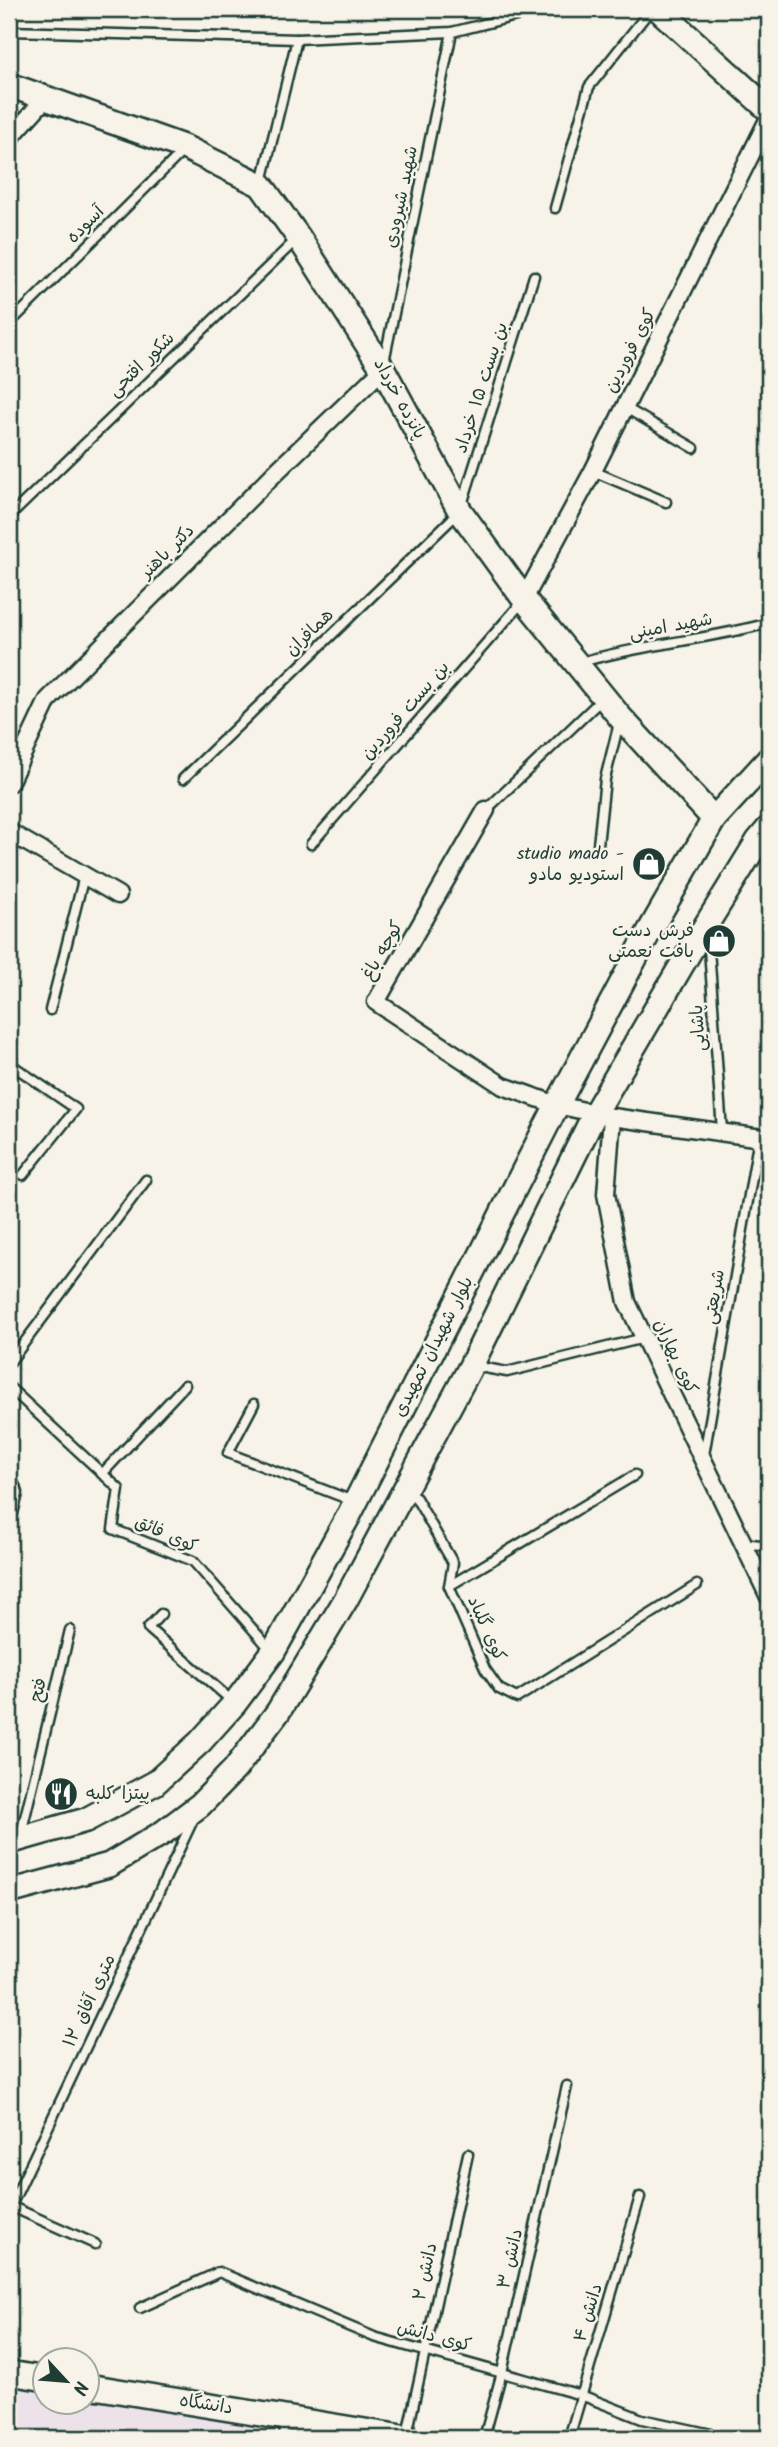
<svg xmlns="http://www.w3.org/2000/svg" width="778" height="2447" font-family="Kalam,'Playpen Sans Arabic',sans-serif">
	<style>
		.built { fill: #ede2e9 }
		.building { fill: #d7bbea; stroke: #1f3d34; stroke-width: 2 }
		.lines { fill: none; stroke-linecap: round; stroke-linejoin: round }
		.lane-casing { stroke: #1f3d34; stroke-width: 13 }
		.street-casing { stroke: #1f3d34; stroke-width: 21 }
		.secondary-casing { stroke: #1f3d34; stroke-width: 28 }
		.lane { stroke: #f7f3e8; stroke-width: 8 }
		.street { stroke: #f7f3e8; stroke-width: 16 }
		.secondary { stroke: #f7f3e8; stroke-width: 23 }
		.labels { text-anchor: middle; dominant-baseline: central; stroke-width: 5; stroke-linejoin: round; paint-order: stroke }
		.street-label { font-size: 18px; fill: #1f3d34; stroke: #f7f3e8 }
		.poi-label { font-size: 18px; fill: #1f3d34; stroke: #f7f3e8; text-anchor: end }
	</style>
	<rect width="100%" height="100%" fill="#f7f3e8"/>
	<filter id="ink" filterUnits="userSpaceOnUse"><feTurbulence type="fractalNoise" baseFrequency=".0143" numOctaves="2"/><feDisplacementMap in="SourceGraphic" scale="14" xChannelSelector="R" yChannelSelector="G"/><feConvolveMatrix kernelMatrix="1 2 1 2 8 2 1 2 1" color-interpolation-filters="sRGB"/></filter>
	<g filter="url(#ink)">
		<path class="built" d="M 9,2381 L 45,2386 L 46,2402 L 88,2402 L 88,2391 L 253,2413 L 251,2438 L 9,2438 Z"/>
		<path class="building" d="M 719,931 L 729,936 L 719,951 L 710,947 Z"/>
		<g class="lines">
			<g class="lane-casing">
				<g id="lane">
					<path d="M 9,31 L 297,39 L 452,32 L 544,9"/>
					<path d="M 262,182 L 297,39"/>
					<path d="M 555,208 L 589,87 L 651,9"/>
					<path d="M 9,324 L 184,150"/>
					<path d="M 384,362 L 452,32"/>
					<path d="M 624,407 L 694,448"/>
					<path d="M 593,471 L 666,502"/>
					<path d="M 9,517 L 296,240"/>
					<path d="M 769,543 L 769,541"/>
					<path d="M 581,662 C 643,644 707,640 769,623"/>
					<path d="M 183,779 L 460,511 L 534,276"/>
					<path d="M 486,810 L 602,699"/>
					<path d="M 311,844 L 523,601"/>
					<path d="M 598,845 L 605,779 L 619,723"/>
					<path d="M 708,935 L 722,1131"/>
					<path d="M 50,1010 L 84,876"/>
					<path d="M 9,1063 L 76,1109 L 23,1175"/>
					<path d="M 9,1363 L 146,1180"/>
					<path d="M 474,1366 L 507,1372 L 644,1338"/>
					<path d="M 9,1387 L 119,1489 L 113,1529 L 193,1561 L 271,1650"/>
					<path d="M 254,1404 L 228,1453 L 353,1501"/>
					<path d="M 704,1455 L 759,1137"/>
					<path d="M 102,1474 L 185,1385"/>
					<path d="M 405,1491 L 416,1498 L 453,1563 L 449,1586 L 485,1669 L 499,1689 L 517,1698 L 697,1585"/>
					<path d="M 743,1543 L 769,1546"/>
					<path d="M 449,1586 L 635,1475"/>
					<path d="M 161,1614 L 148,1628 L 232,1701"/>
					<path d="M 21,1834 L 70,1630"/>
					<path d="M 10,2206 L 95,2244"/>
					<path d="M 9,2210 L 194,1818"/>
					<path d="M 140,2308 L 219,2272 L 374,2337 L 581,2395 L 642,2419 L 730,2438"/>
					<path d="M 407,2435 L 468,2154"/>
					<path d="M 284,2438 L 286,2421"/>
					<path d="M 484,2438 L 502,2372 L 567,2086"/>
					<path d="M 569,2438 L 640,2197"/>
				</g>
			</g>
			<g class="street-casing">
				<g id="street">
					<path d="M 9,139 L 45,99"/>
					<path d="M 524,599 L 593,471 L 769,118"/>
					<path d="M 9,783 L 48,700 L 278,470 L 383,369"/>
					<path d="M 486,810 L 376,1002 L 503,1086 L 557,1105 L 612,1117 L 769,1139"/>
					<path d="M 9,832 L 118,895"/>
					<path d="M 612,1117 L 606,1194 L 627,1302 L 769,1597"/>
					<path d="M 9,1483 L 14,1493 L 9,1513"/>
				</g>
			</g>
			<g class="secondary-casing">
				<g id="secondary">
					<path d="M 658,9 L 769,110"/>
					<path d="M 9,85 L 186,148 L 261,185 L 299,238 L 383,369 L 460,511 L 524,599 L 620,717 L 714,819"/>
					<path d="M 9,1842 L 86,1820 L 155,1783 L 200,1742 L 235,1703 L 273,1652 L 348,1517 L 557,1105 L 649,932 L 714,819 L 769,759"/>
					<path d="M 9,1892 L 109,1865 L 164,1832 L 200,1805 L 235,1769 L 278,1712 L 345,1601 L 471,1366 L 595,1113 L 690,951 L 758,841 L 769,828"/>
					<path d="M 9,2373 L 46,2379"/>
					<path d="M 88,2386 L 408,2438"/>
				</g>
			</g>
			<use href="#lane" class="lane"/>
			<use href="#street" class="street"/>
			<use href="#secondary" class="secondary"/>
		</g>
	</g>
	<defs>
		<g id="shop-disc" transform="scale(1.75)"><circle r="9.5" fill="#1f3d34" stroke="#f7f3e8"/><path d="M-5-2.5h2.3a2.7 3.5 0 0 1 5.4 0H5L5.5 6h-11ZM-1.5-2.5h3a1.5 2.3 0 0 0-3 0Z" fill="#fff"/></g>
		<g id="restaurant-disc" transform="scale(1.75)"><circle r="9.5" fill="#1f3d34" stroke="#f7f3e8"/><path d="M-5-6h1v4h1v-4h1v4h1v-4h1v5L-1.5 .5V6h-2V.5L-5-1ZM5-6V6H3V1.5H1.5Q1.5-4 5-6Z" fill="#fff"/></g>
	</defs>
	<g fill-rule="evenodd">
		<use href="#shop-disc" x="649" y="864"/>
		<use href="#shop-disc" x="719" y="941"/>
		<use href="#restaurant-disc" x="61" y="1794"/>
	</g>
	<g class="labels">
		<g class="street-label">
			<text transform="translate(402 197) rotate(-78)">شهید شیرودی</text>
			<text transform="translate(86 225) rotate(-45)">آسوده</text>
			<text transform="translate(631 351) rotate(-63)">کوی فروردین</text>
			<text transform="translate(142 365) rotate(-44)">شکور افتحی</text>
			<text transform="translate(482 388) rotate(-72)">بن بست ۱۵ خرداد</text>
			<text transform="translate(399 399) rotate(61)">پانزده خرداد</text>
			<text transform="translate(168 552) rotate(-45)">دکتر باهنر</text>
			<text transform="translate(671 627) rotate(-10)">شهید امینی</text>
			<text transform="translate(310 633) rotate(-44)">همافران</text>
			<text transform="translate(406 711) rotate(-49)">بن بست فروردین</text>
			<text transform="translate(383 951) rotate(-60)">کوچه باغ</text>
			<text transform="translate(699 1028) rotate(-94)">پاشایی</text>
			<text transform="translate(715 1297) rotate(-80)">شریعتی</text>
			<text transform="translate(434 1347) rotate(-63)">بلوار شهیدان تمهیدی</text>
			<text transform="translate(675 1357) rotate(65)">کوی بهاران</text>
			<text transform="translate(166 1535) rotate(24)">کوی فائق</text>
			<text transform="translate(486 1629) rotate(66)">کوی گلباد</text>
			<text transform="translate(39 1690) rotate(-76)">فتح</text>
			<text transform="translate(90 2001) rotate(-65)">۱۲ متری آفاق</text>
			<text transform="translate(511 2259) rotate(-77)">دانش ۳</text>
			<text transform="translate(426 2272) rotate(-78)">دانش ۲</text>
			<text transform="translate(589 2313) rotate(-73)">دانش ۴</text>
			<text transform="translate(434 2337) rotate(15)">کوی دانش</text>
			<text transform="translate(206 2405) rotate(9)">دانشگاه</text>
		</g>
		<g class="poi-label">
			<text x="624" y="854">studio mado -<tspan x="624" dy="21">استودیو مادو</tspan></text>
			<text x="694" y="931">فرش دست<tspan x="694" dy="21">بافت نعمتی</tspan></text>
			<text x="86" y="1794" text-anchor="start">پیتزا کلبه</text>
		</g>
	</g>
	<rect width="778" height="2447" fill="none" stroke="#f7f3e8" stroke-width="35"/>
	<rect x="18" y="18" width="743" height="2412" fill="none" stroke="#1f3d34" stroke-width="2.5" filter="url(#ink)"/>
	<g transform="translate(66 2381) rotate(116)"><circle r="33" fill="#f7f3e8" stroke="#a1aaa0" stroke-width="2"/>
	<path d="M0-5L12 26L0 18L-12 26Z" fill="#1f3d34"/>
	<text y="-10" font-size="19" font-weight="bold" text-anchor="middle" fill="#1f3d34">N</text>
	</g>
</svg>
